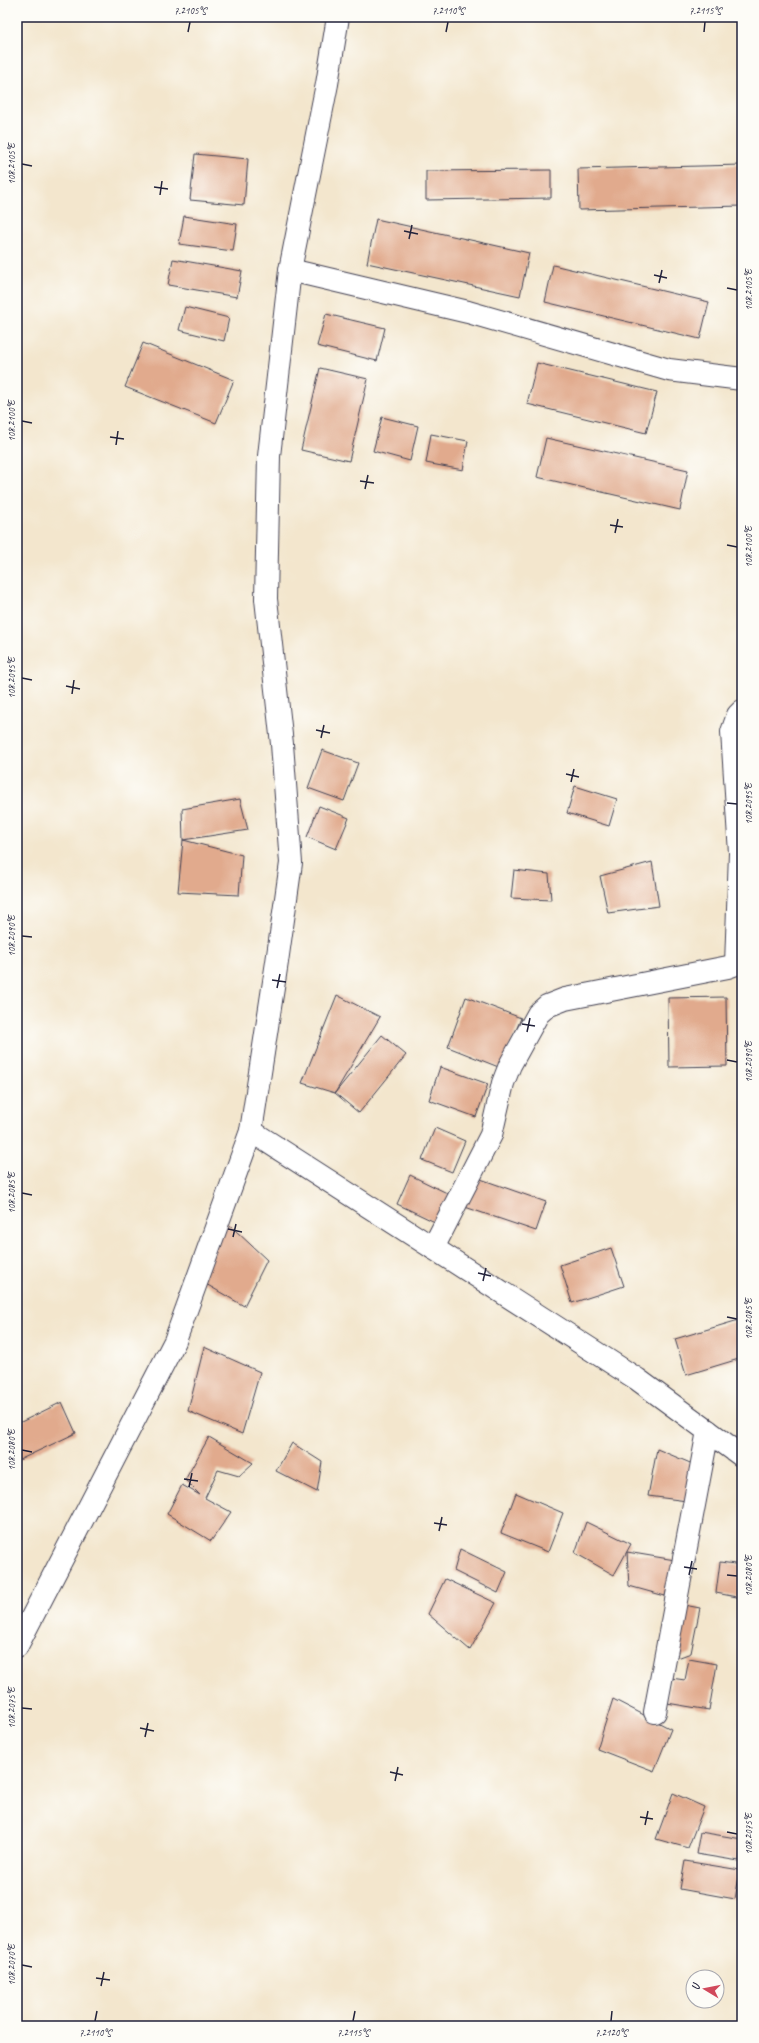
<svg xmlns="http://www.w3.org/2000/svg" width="759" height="2043" font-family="Caveat,sans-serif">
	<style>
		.building { fill: #e1aa8d }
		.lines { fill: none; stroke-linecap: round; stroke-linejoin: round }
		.minor-casing { stroke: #413f51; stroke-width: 24 }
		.minor { stroke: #fff; stroke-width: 22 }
		.ticks { fill: none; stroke: #22223b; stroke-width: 1.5 }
		.neatline { fill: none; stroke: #22223b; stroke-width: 1.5 }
		.ticks-label { font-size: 10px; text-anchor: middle; fill: #22223b }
	</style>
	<rect width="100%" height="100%" fill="#fdfcf7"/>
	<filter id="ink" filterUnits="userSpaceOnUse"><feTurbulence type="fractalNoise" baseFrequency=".025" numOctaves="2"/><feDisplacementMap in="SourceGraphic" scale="8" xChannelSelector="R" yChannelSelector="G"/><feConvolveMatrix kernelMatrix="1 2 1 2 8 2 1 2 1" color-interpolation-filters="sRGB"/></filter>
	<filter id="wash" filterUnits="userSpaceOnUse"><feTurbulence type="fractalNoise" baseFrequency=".012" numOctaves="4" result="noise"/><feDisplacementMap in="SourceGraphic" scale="16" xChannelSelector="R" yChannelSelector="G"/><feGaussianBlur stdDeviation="0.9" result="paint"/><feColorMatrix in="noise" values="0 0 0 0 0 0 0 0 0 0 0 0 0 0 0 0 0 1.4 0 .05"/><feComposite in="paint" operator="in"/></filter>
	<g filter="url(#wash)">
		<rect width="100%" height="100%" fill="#f3e6cd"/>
		<g id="blocks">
			<g class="building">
				<path d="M 195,154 L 248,159 L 244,205 L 190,200 Z"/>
				<path d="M 742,165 L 742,206 L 579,210 L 578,169 Z"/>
				<path d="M 551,170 L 551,198 L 426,200 L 426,171 Z"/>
				<path d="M 184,216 L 237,224 L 233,251 L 179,244 Z"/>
				<path d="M 376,219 L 529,253 L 520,296 L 367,263 Z"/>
				<path d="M 173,259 L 242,271 L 237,297 L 168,285 Z"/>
				<path d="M 553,265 L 709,302 L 700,339 L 545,302 Z"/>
				<path d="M 185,307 L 229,318 L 224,341 L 179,330 Z"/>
				<path d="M 326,314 L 385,328 L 377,361 L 317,346 Z"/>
				<path d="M 143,343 L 234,380 L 216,423 L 125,387 Z"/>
				<path d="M 537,363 L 657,392 L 646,433 L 527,404 Z"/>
				<path d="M 320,368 L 368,379 L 349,461 L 301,450 Z"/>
				<path d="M 382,417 L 418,426 L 410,461 L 373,451 Z"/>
				<path d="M 431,434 L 468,441 L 463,470 L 426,463 Z"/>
				<path d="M 546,438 L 688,470 L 680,510 L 537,477 Z"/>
				<path d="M 322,750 L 358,763 L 344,801 L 308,788 Z"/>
				<path d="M 575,786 L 617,799 L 609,826 L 567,813 Z"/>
				<path d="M 240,799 L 248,830 L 183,840 L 242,855 L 239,895 L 178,892 L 183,840 L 182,809 Z"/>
				<path d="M 319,806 L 349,818 L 336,849 L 307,837 Z"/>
				<path d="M 652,862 L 659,906 L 608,913 L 600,876 Z"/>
				<path d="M 514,870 L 549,874 L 551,900 L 511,898 Z"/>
				<path d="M 337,995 L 380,1017 L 335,1093 L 382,1035 L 406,1055 L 359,1113 L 335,1093 L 302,1083 Z"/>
				<path d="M 466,997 L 521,1018 L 501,1068 L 448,1047 Z"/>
				<path d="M 726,997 L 727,1066 L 669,1067 L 668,998 Z"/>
				<path d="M 742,1060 L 742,1071 L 739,1062 Z"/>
				<path d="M 440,1067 L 488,1084 L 476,1117 L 429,1100 Z"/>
				<path d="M 435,1128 L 465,1141 L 452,1172 L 422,1160 Z"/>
				<path d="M 410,1175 L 451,1195 L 437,1223 L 397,1204 Z"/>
				<path d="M 472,1176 L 546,1202 L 536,1231 L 462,1206 Z"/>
				<path d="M 220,1216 L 267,1260 L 244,1306 L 192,1276 Z"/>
				<path d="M 611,1248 L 624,1286 L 572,1303 L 560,1265 Z"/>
				<path d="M 742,1319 L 742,1358 L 686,1375 L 675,1339 Z"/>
				<path d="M 204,1347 L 260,1372 L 242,1434 L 188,1411 Z"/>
				<path d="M 62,1402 L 76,1433 L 17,1461 L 17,1424 Z"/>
				<path d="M 209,1437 L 253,1463 L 239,1476 L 218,1470 L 205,1498 L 231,1512 L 211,1541 L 167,1514 L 182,1485 L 200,1495 L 185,1480 Z"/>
				<path d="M 292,1443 L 322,1462 L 317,1492 L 276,1471 Z"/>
				<path d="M 657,1449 L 695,1465 L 687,1501 L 648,1496 Z"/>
				<path d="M 516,1493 L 563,1513 L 548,1552 L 501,1533 Z"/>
				<path d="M 586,1522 L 631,1544 L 614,1575 L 575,1553 Z"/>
				<path d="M 460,1549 L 507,1572 L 498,1593 L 454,1571 Z"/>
				<path d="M 627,1552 L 675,1560 L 665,1596 L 629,1586 Z"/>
				<path d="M 720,1562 L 742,1565 L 742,1598 L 716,1593 Z"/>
				<path d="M 445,1579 L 496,1603 L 470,1650 L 428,1614 Z"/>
				<path d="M 684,1605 L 700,1608 L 691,1653 L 672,1660 Z"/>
				<path d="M 689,1659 L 717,1664 L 709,1710 L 667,1703 L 671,1678 L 685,1680 Z"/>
				<path d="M 613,1699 L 671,1729 L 654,1771 L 597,1749 Z"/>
				<path d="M 673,1793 L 704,1807 L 688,1848 L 656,1839 Z"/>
				<path d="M 700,1832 L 742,1839 L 739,1861 L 696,1854 Z"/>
				<path d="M 685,1861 L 740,1870 L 735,1899 L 680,1889 Z"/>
			</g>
		</g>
	</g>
	<g filter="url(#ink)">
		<use href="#blocks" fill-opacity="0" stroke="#413f51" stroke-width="1"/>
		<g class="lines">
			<g class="minor-casing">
				<g id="minor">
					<path d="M 290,270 L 468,312 L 669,370 L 742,379"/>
					<path d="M 736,964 L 740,853 L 732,732 L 738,715 L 742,711"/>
					<path d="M 251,1131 L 637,1379 L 742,1456"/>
					<path d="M 433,1248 L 491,1135 L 503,1083 L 510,1065 L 538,1014 L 547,1006 L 565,999 L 728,967 L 742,962"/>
					<path d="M 17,1646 L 175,1341 L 251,1131 L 277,962 L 291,863 L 282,744 L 266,599 L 269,456 L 290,270 L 327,84 L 338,17"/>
					<path d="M 655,1712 L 708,1431"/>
				</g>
			</g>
			<use href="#minor" class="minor"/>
		</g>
	</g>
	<path class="ticks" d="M 188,32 L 190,22M 446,32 L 448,22M 704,32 L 705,22M 22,164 L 32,166M 154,187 L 168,189M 160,195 L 162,181M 404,231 L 418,234M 409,239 L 412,225M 654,275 L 667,278M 659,283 L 662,270M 727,288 L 737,290M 22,421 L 32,423M 110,437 L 124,439M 116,445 L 118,431M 360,481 L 374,483M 365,489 L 368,475M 610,525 L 623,527M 615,533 L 618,519M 727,545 L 737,547M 22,678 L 32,680M 66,686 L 80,689M 72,694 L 74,680M 316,730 L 330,733M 321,738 L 324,725M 566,774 L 579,777M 571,782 L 574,769M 727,803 L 737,804M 22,936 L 32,937M 272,980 L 286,982M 277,988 L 280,974M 522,1024 L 535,1026M 527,1032 L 530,1018M 727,1060 L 737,1062M 22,1193 L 32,1195M 228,1229 L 242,1232M 233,1237 L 236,1224M 478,1273 L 491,1276M 483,1281 L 486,1268M 727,1317 L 737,1319M 22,1450 L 32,1452M 184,1479 L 198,1481M 189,1487 L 192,1473M 434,1523 L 447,1525M 439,1531 L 442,1517M 684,1567 L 697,1569M 689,1575 L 692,1561M 727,1575 L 737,1576M 22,1708 L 32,1709M 140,1728 L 154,1731M 145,1737 L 148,1723M 390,1772 L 403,1775M 395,1781 L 398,1767M 640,1817 L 653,1819M 645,1825 L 648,1811M 727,1832 L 737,1834M 22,1965 L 32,1967M 96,1978 L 110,1980M 101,1986 L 104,1972M 95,2021 L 97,2011M 353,2021 L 355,2011M 611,2021 L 612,2011"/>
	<rect width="759" height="2043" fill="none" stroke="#fdfcf7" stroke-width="44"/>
	<g transform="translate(705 1989) rotate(280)"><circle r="19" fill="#fdfcf7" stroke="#a5a5ac"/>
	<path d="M0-3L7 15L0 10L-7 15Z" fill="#d1495b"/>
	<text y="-6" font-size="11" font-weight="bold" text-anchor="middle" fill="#22223b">U</text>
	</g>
	<rect x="22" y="22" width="715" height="1999" class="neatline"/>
	<g class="ticks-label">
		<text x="190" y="14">7.2105°S</text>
		<text x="448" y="14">7.2110°S</text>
		<text x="705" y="14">7.2115°S</text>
		<text transform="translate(11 164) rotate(-90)" y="4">108.2105°E</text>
		<text transform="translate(748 290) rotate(-90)" y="4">108.2105°E</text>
		<text transform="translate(11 421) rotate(-90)" y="4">108.2100°E</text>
		<text transform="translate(748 547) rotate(-90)" y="4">108.2100°E</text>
		<text transform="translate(11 678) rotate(-90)" y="4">108.2095°E</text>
		<text transform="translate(748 804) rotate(-90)" y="4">108.2095°E</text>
		<text transform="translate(11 936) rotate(-90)" y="4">108.2090°E</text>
		<text transform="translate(748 1062) rotate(-90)" y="4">108.2090°E</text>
		<text transform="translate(11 1193) rotate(-90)" y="4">108.2085°E</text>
		<text transform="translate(748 1319) rotate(-90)" y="4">108.2085°E</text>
		<text transform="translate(11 1450) rotate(-90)" y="4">108.2080°E</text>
		<text transform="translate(748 1576) rotate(-90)" y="4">108.2080°E</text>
		<text transform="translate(11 1708) rotate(-90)" y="4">108.2075°E</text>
		<text transform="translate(748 1834) rotate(-90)" y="4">108.2075°E</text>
		<text transform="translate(11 1965) rotate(-90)" y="4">108.2070°E</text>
		<text x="95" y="2036">7.2110°S</text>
		<text x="353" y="2036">7.2115°S</text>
		<text x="611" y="2036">7.2120°S</text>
	</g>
</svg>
